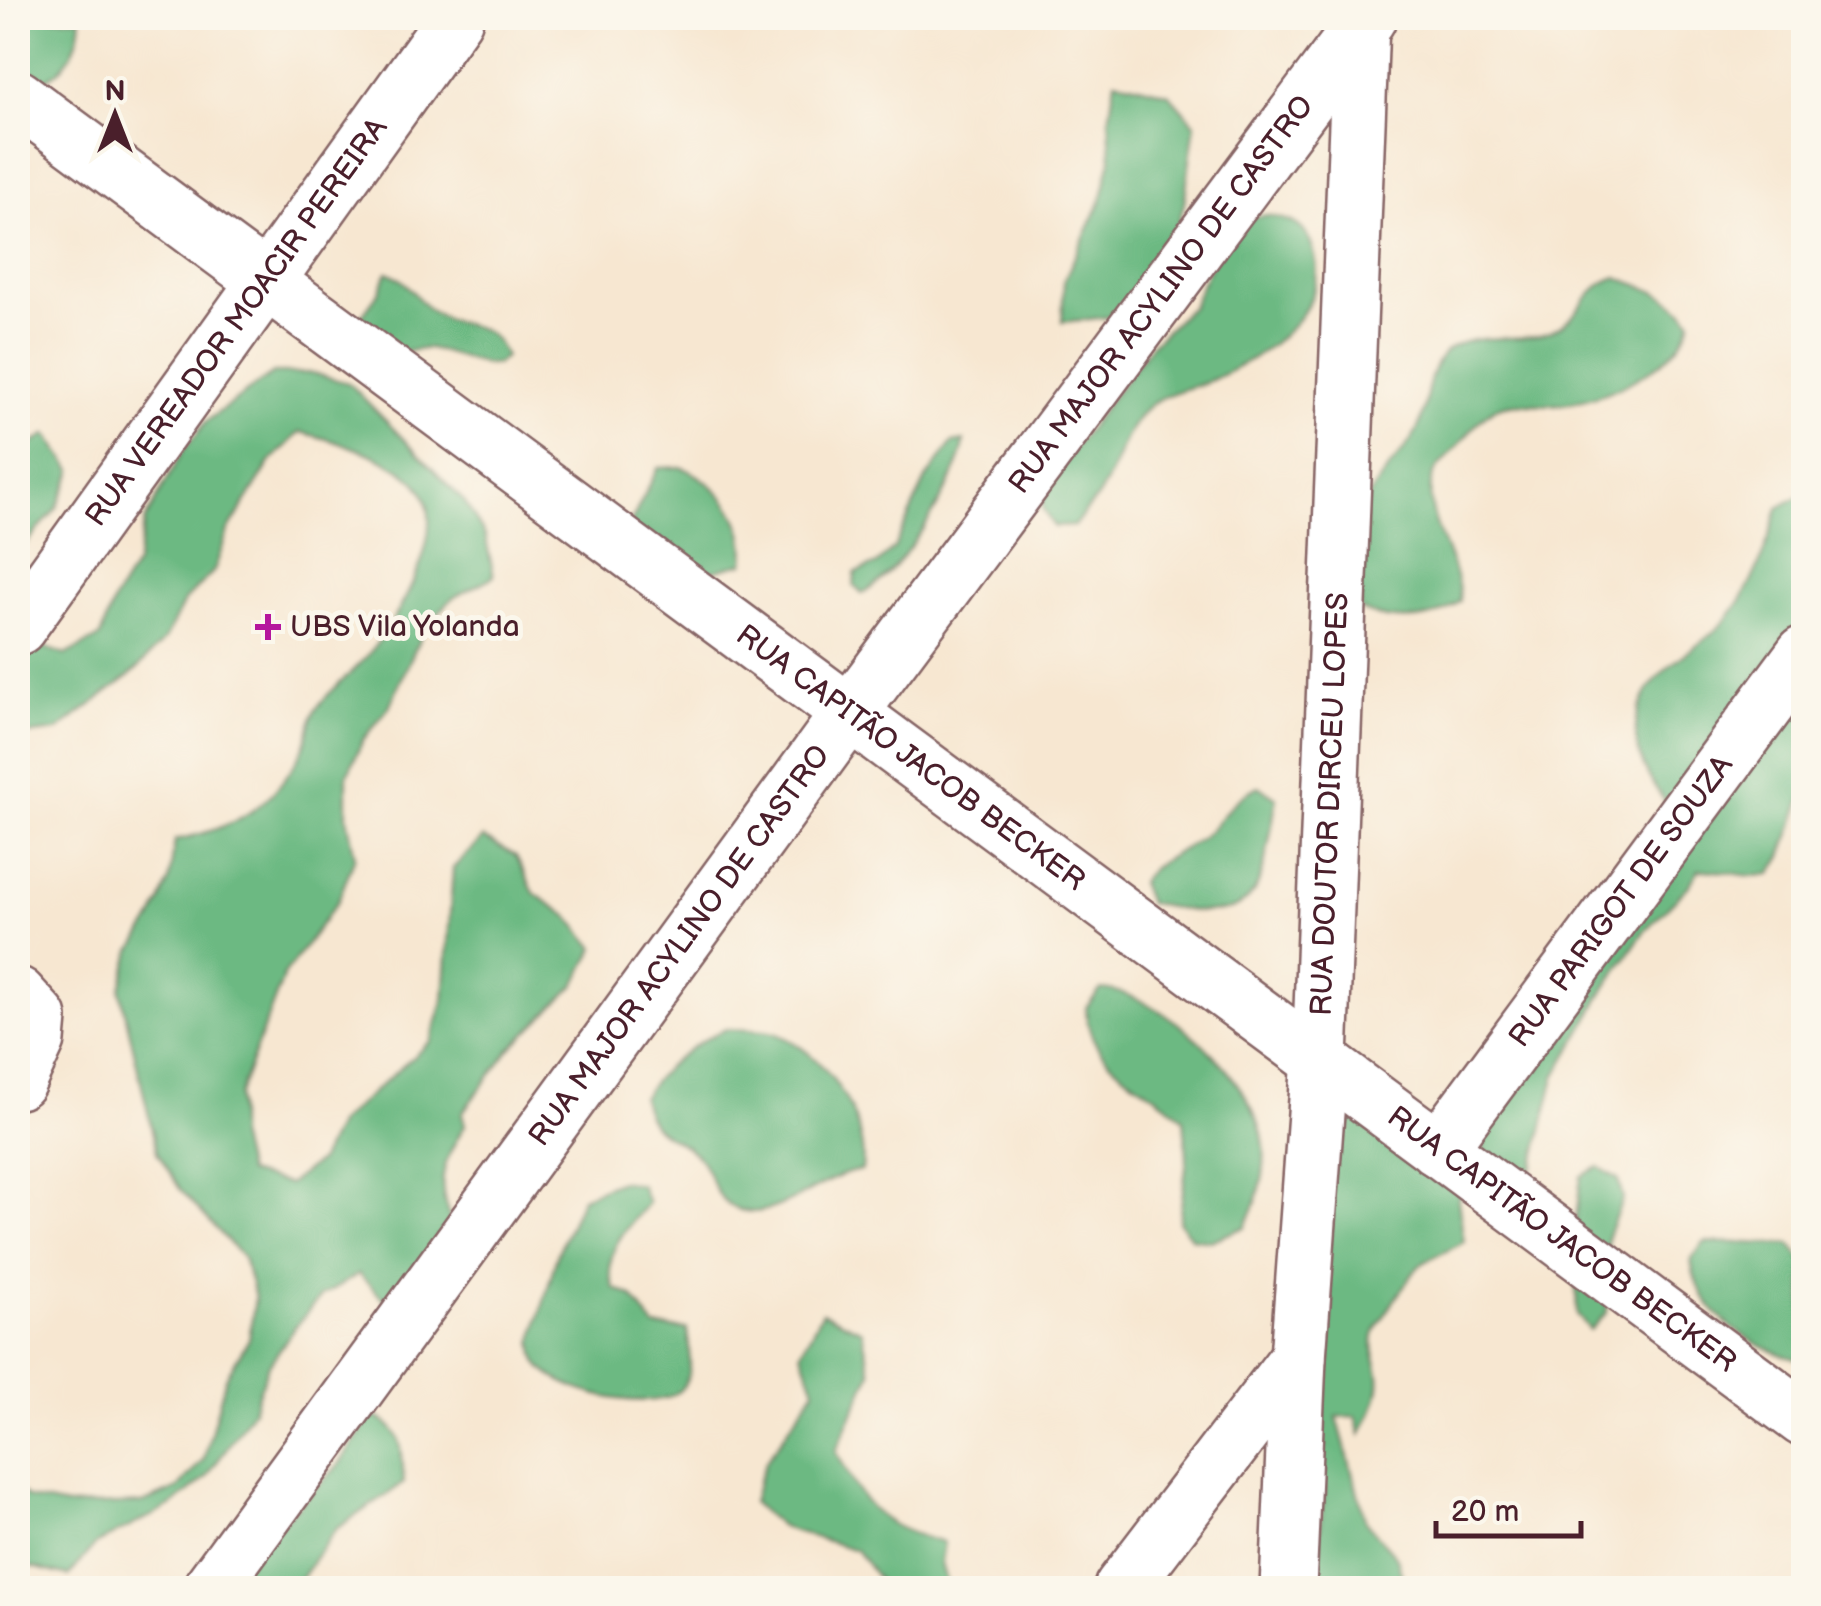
<svg xmlns="http://www.w3.org/2000/svg" width="1821" height="1606" font-family="'Balsamiq Sans',sans-serif">
	<style>
		.forest { fill: #6cb982; stroke: #5b6c56; stroke-width: 2.5 }
		.lines { fill: none; stroke-linecap: round; stroke-linejoin: round }
		.minor-casing { stroke: #876565; stroke-width: 60 }
		.minor { stroke: #fff; stroke-width: 55 }
		.poi-dot { fill: #b5179e; stroke: #fbf7ec; stroke-width: 4 }
		.labels { text-anchor: middle; dominant-baseline: central; stroke-width: 10; stroke-linejoin: round; paint-order: stroke }
		.street-label { font-size: 30px; fill: #4a1f2b; stroke: #fbf7ec }
		.poi-label { font-size: 30px; fill: #4a1f2b; stroke: #fbf7ec; text-anchor: start }
	</style>
	<rect width="100%" height="100%" fill="#fbf7ec"/>
	<filter id="ink" filterUnits="userSpaceOnUse"><feTurbulence type="fractalNoise" baseFrequency=".01" numOctaves="2"/><feDisplacementMap in="SourceGraphic" scale="20" xChannelSelector="R" yChannelSelector="G"/><feConvolveMatrix kernelMatrix="1 2 1 2 8 2 1 2 1" color-interpolation-filters="sRGB"/></filter>
	<filter id="wash" filterUnits="userSpaceOnUse"><feTurbulence type="fractalNoise" baseFrequency=".0048" numOctaves="4" result="noise"/><feDisplacementMap in="SourceGraphic" scale="40" xChannelSelector="R" yChannelSelector="G"/><feGaussianBlur stdDeviation="2.25" result="paint"/><feColorMatrix in="noise" values="0 0 0 0 0 0 0 0 0 0 0 0 0 0 0 0 0 1.4 0 .05"/><feComposite in="paint" operator="in"/></filter>
	<g filter="url(#wash)">
		<rect width="100%" height="100%" fill="#f7e7d1"/>
		<g class="forest">
			<path d="M 18,18 L 81,18 C 79,55 58,85 18,85 Z"/>
			<path d="M 1115,80 L 1168,93 L 1195,124 L 1184,204 L 1172,245 L 1150,282 L 1109,317 L 1062,322 L 1064,280 L 1101,201 L 1111,159 L 1109,120 Z"/>
			<path d="M 1267,215 C 1286,219 1302,222 1310,241 C 1339,307 1267,354 1216,378 C 1193,389 1166,390 1146,409 C 1121,433 1118,468 1098,496 C 1091,506 1082,515 1074,526 L 1054,527 L 1043,510 L 1043,489 L 1152,344 L 1192,306 L 1211,264 L 1245,218 Z"/>
			<path d="M 387,272 C 410,280 414,299 434,313 C 461,331 489,316 505,357 L 497,364 L 484,364 L 429,348 L 398,353 L 351,330 L 379,292 Z"/>
			<path d="M 1617,277 C 1647,289 1671,293 1691,320 C 1679,367 1608,397 1563,404 C 1543,407 1521,400 1501,406 C 1483,412 1469,434 1457,447 C 1446,459 1433,468 1431,484 C 1426,526 1459,559 1460,601 C 1433,624 1393,624 1360,610 C 1360,582 1355,547 1360,519 C 1366,487 1403,457 1417,430 C 1430,405 1424,363 1452,347 C 1483,330 1525,346 1556,329 C 1584,314 1584,287 1617,277 Z"/>
			<path d="M 273,373 L 312,373 L 349,383 L 464,501 L 485,535 L 494,576 L 453,598 L 424,629 L 389,707 L 363,740 L 347,776 L 347,817 L 355,857 L 338,901 L 284,975 L 238,1096 L 238,1135 L 247,1173 L 289,1184 L 320,1160 L 338,1123 L 431,1041 L 444,998 L 453,868 L 483,838 L 516,856 L 534,893 L 568,916 L 595,948 L 575,985 L 510,1049 L 462,1113 L 465,1125 C 439,1169 435,1186 456,1234 L 389,1305 L 359,1274 L 320,1297 L 292,1331 L 267,1368 L 253,1410 L 206,1478 L 171,1506 L 96,1544 L 69,1576 L 28,1566 L 18,1558 L 18,1490 L 28,1498 L 67,1506 L 143,1503 L 178,1488 L 204,1459 L 226,1377 L 249,1339 L 255,1297 L 243,1258 L 180,1189 L 157,1152 L 120,990 L 131,952 L 153,918 L 169,881 L 175,840 C 237,828 274,806 304,747 C 309,736 309,722 315,711 C 326,692 353,674 367,656 C 397,620 459,521 412,479 C 383,454 336,441 300,432 L 271,461 L 228,531 L 214,571 L 185,600 L 165,639 L 134,672 L 57,731 L 18,736 L 22,696 L 18,690 L 18,648 L 28,641 L 65,655 L 100,637 L 114,600 L 136,564 L 145,520 L 183,451 L 208,420 Z"/>
			<path d="M 47,434 L 73,471 L 57,508 L 18,553 L 18,453 Z"/>
			<path d="M 964,441 C 962,477 895,582 862,593 L 854,585 L 855,573 L 877,564 L 894,548 L 926,479 L 952,443 Z"/>
			<path d="M 681,467 C 718,482 750,521 744,563 L 701,574 L 627,530 L 658,468 Z"/>
			<path d="M 1803,494 L 1803,796 L 1782,857 L 1771,874 C 1747,880 1723,869 1699,870 L 1688,887 L 1645,930 L 1608,984 L 1555,1077 L 1533,1167 L 1509,1184 L 1484,1154 L 1480,1115 L 1672,810 C 1637,768 1617,720 1661,674 C 1680,654 1707,642 1726,620 C 1754,588 1766,548 1778,508 Z"/>
			<path d="M 1259,786 L 1277,798 C 1258,898 1265,929 1148,903 L 1140,883 C 1158,855 1189,852 1211,829 C 1228,810 1235,797 1259,786 Z"/>
			<path d="M 1101,989 C 1163,993 1258,1082 1264,1146 C 1267,1175 1258,1202 1245,1227 L 1211,1241 L 1192,1238 L 1179,1222 L 1187,1159 L 1184,1119 C 1147,1082 1087,1067 1086,1008 Z"/>
			<path d="M 726,1029 C 741,1030 760,1029 774,1033 C 824,1050 869,1118 862,1170 C 818,1175 765,1234 727,1203 C 711,1191 711,1171 698,1157 C 675,1131 653,1144 642,1098 C 659,1068 695,1042 726,1029 Z"/>
			<path d="M 1356,1119 L 1467,1175 L 1458,1199 L 1464,1242 C 1451,1250 1434,1256 1422,1264 C 1414,1269 1376,1326 1374,1336 C 1371,1351 1377,1361 1379,1375 C 1382,1396 1369,1417 1361,1435 L 1356,1416 L 1337,1417 L 1366,1522 L 1397,1558 L 1405,1588 L 1332,1588 L 1315,1568 L 1325,1490 L 1313,1447 L 1318,1129 Z"/>
			<path d="M 1599,1167 L 1618,1179 L 1623,1198 L 1608,1236 L 1607,1312 L 1590,1330 L 1577,1315 L 1574,1234 L 1581,1176 Z"/>
			<path d="M 620,1181 L 641,1185 L 648,1203 C 625,1230 601,1252 614,1288 L 632,1296 L 655,1327 L 687,1329 C 689,1348 695,1374 681,1389 C 656,1416 555,1392 538,1363 C 534,1357 534,1347 533,1340 L 557,1255 L 582,1197 Z"/>
			<path d="M 1705,1242 L 1790,1244 L 1803,1260 L 1803,1361 C 1753,1349 1697,1315 1691,1259 Z"/>
			<path d="M 822,1312 L 862,1331 L 871,1373 L 836,1451 C 867,1511 877,1525 944,1543 L 941,1563 L 948,1588 L 885,1588 L 856,1550 L 781,1527 L 752,1502 L 765,1463 L 815,1389 L 801,1352 Z"/>
			<path d="M 372,1415 C 406,1429 401,1450 404,1483 L 336,1529 L 294,1588 L 216,1588 L 338,1466 Z"/>
		</g>
	</g>
	<g filter="url(#ink)">
		<g class="lines">
			<g class="minor-casing">
				<g id="minor">
					<path id="s1" d="M 18,98 L 1804,1419"/>
					<path id="s2" d="M 18,627 L 455,18"/>
					<path d="M 18,995 L 39,1018 L 37,1040 L 18,1081"/>
					<path id="s3" d="M 1438,1149 L 1804,654"/>
					<path id="s4" d="M 211,1588 L 851,711 L 1368,18"/>
					<path d="M 1122,1588 L 1298,1358"/>
					<path id="s5" d="M 1288,1588 L 1298,1358 L 1320,1059 L 1361,23"/>
				</g>
			</g>
			<use href="#minor" class="minor"/>
		</g>
	</g>
	<path class="poi-dot" d="M263 612h10v10h10v10h-10v10h-10v-10h-10v-10h10z"/>
	<g class="labels">
		<g class="street-label">
			<text stroke="none"><textPath href="#s4" startOffset="1605">RUA MAJOR ACYLINO DE CASTRO</textPath></text>
			<text stroke="none"><textPath href="#s2" startOffset="375">RUA VEREADOR MOACIR PEREIRA</textPath></text>
			<text stroke="none"><textPath href="#s1" startOffset="1110">RUA CAPITÃO JACOB BECKER</textPath></text>
			<text stroke="none"><textPath href="#s5" startOffset="785">RUA DOUTOR DIRCEU LOPES</textPath></text>
			<text stroke="none"><textPath href="#s3" startOffset="308">RUA PARIGOT DE SOUZA</textPath></text>
			<text stroke="none"><textPath href="#s4" startOffset="795">RUA MAJOR ACYLINO DE CASTRO</textPath></text>
			<text stroke="none"><textPath href="#s1" startOffset="1920">RUA CAPITÃO JACOB BECKER</textPath></text>
		</g>
		<g class="poi-label">
			<text x="290" y="627">UBS Vila Yolanda</text>
		</g>
	</g>
	<rect width="1821" height="1606" fill="none" stroke="#fbf7ec" stroke-width="60"/>
	<g transform="translate(115 115)" stroke="#fbf7ec" stroke-width="8" paint-order="stroke">
	<path d="M0-8L18 38L0 25L-18 38Z" fill="#4a1f2b"/>
	<text y="-15" font-size="28" font-weight="bold" text-anchor="middle" fill="#4a1f2b">N</text>
	</g>
	<path d="M1436 1521v15h145v-15" fill="none" stroke="#4a1f2b" stroke-width="5"/>
	<text x="1451" y="1521" font-size="30" fill="#4a1f2b" stroke="#fbf7ec" stroke-width="8" paint-order="stroke">20 m</text>
</svg>
